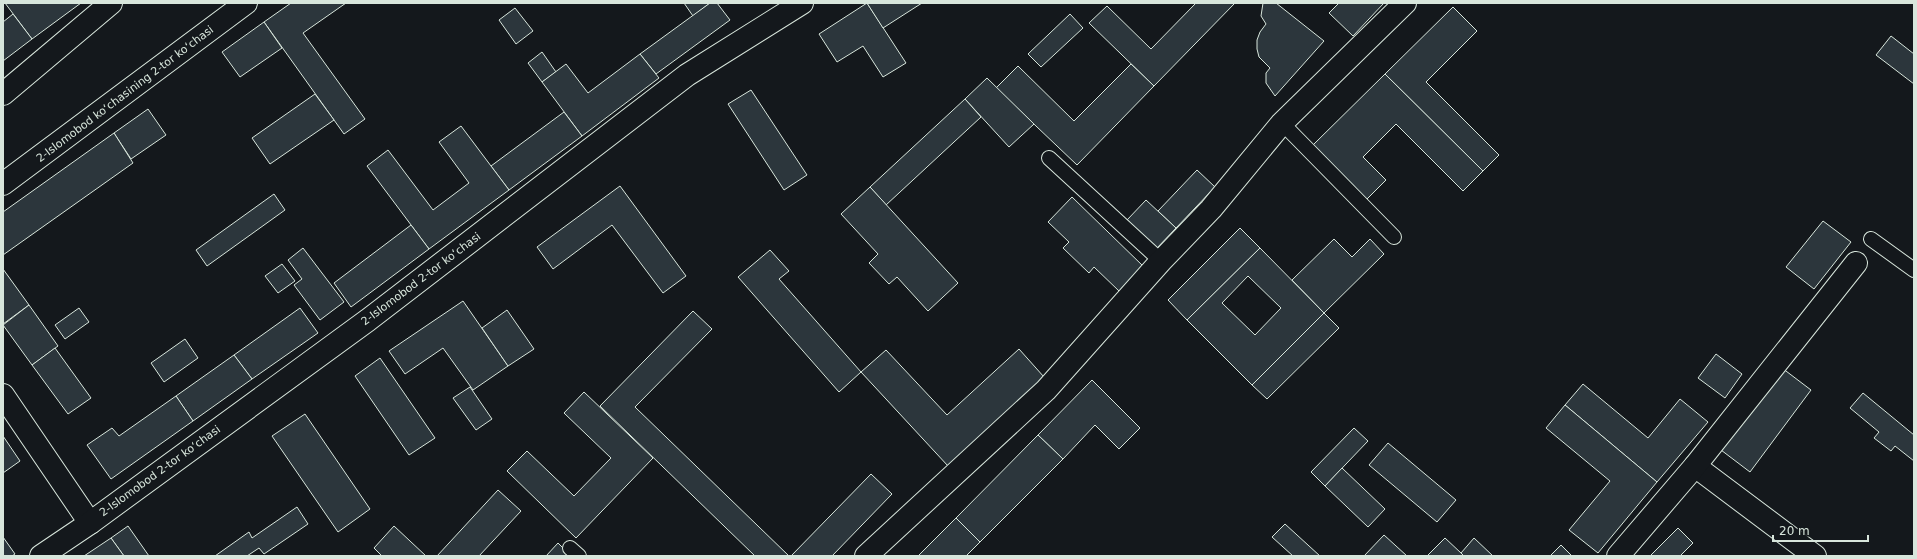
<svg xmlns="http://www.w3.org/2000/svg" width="1917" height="559" font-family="'DejaVu Sans',sans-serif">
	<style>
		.building { fill: #2c363c; stroke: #d8e6dc; fill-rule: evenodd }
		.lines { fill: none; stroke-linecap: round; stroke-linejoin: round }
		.lane-casing { stroke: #d8e6dc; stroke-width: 16 }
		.street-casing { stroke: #d8e6dc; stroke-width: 24 }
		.secondary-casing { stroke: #d8e6dc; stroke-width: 24 }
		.lane { stroke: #14181c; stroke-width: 14 }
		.street { stroke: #14181c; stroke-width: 22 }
		.secondary { stroke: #14181c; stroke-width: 22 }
		.labels { text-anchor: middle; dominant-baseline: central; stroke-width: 3; stroke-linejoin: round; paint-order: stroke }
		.street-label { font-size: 11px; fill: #d8e6dc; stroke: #14181c }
	</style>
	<rect width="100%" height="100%" fill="#14181c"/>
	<g class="building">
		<path d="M 5,3 L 81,3 L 32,39 Z"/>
		<path d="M 291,3 L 346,3 L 303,33 L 365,119 L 344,134 L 264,22 Z"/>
		<path d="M 684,3 L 710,3 L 693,16 Z"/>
		<path d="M 710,3 L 717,3 L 730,20 L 656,74 L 640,54 Z"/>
		<path d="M 867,3 L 906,63 L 883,77 L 863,46 L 837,62 L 819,34 Z"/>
		<path d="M 867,3 L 922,3 L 883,28 Z"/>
		<path d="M 1196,3 L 1235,3 L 1154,86 L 1089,23 L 1107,6 L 1151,49 Z"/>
		<path d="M 1263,3 L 1276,3 L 1324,41 L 1275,96 L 1266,83 L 1266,73 L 1270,68 L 1259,57 L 1257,49 L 1257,40 L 1260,32 L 1266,24 L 1261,16 Z"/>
		<path d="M 1339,3 L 1384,3 L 1353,36 L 1329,13 Z"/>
		<path d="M 1453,7 L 1477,31 L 1426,82 L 1499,155 L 1483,171 L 1385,74 Z"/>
		<path d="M 515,8 L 533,31 L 516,44 L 499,20 Z"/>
		<path d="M 13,14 L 32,39 L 3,61 L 3,22 Z"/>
		<path d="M 1070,14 L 1083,28 L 1041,67 L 1028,54 Z"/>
		<path d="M 264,22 L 282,48 L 240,77 L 222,52 Z"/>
		<path d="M 1891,36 L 1914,54 L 1914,84 L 1876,55 Z"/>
		<path d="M 542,52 L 556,72 L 542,82 L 528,63 Z"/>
		<path d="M 640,54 L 659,78 L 582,136 L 542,82 L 566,64 L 588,93 Z"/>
		<path d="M 1131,64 L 1154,86 L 1077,165 L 996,88 L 1018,66 L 1074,121 Z"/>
		<path d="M 1385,74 L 1483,171 L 1463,191 L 1396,124 L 1363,157 L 1386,180 L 1367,199 L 1313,145 Z"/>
		<path d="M 987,78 L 1034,124 L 1009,147 L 965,99 Z"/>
		<path d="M 751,90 L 807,175 L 784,190 L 728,104 Z"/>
		<path d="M 315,94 L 334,120 L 270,164 L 252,138 Z"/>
		<path d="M 965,99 L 981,117 L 886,205 L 870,187 Z"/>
		<path d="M 148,109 L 166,135 L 131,159 L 114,133 Z"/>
		<path d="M 564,112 L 582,136 L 509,190 L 491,166 Z"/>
		<path d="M 461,126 L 509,190 L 429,249 L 367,166 L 388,150 L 433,210 L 469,183 L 439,142 Z"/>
		<path d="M 114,133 L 133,163 L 3,255 L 3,212 Z"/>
		<path d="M 1197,170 L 1215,187 L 1176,228 L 1158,211 Z"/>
		<path d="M 620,186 L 686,276 L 663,293 L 612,225 L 553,269 L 537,247 Z"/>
		<path d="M 870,187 L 958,283 L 928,311 L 897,277 L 889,284 L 869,263 L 878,254 L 841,214 Z"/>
		<path d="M 274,194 L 285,210 L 207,266 L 196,250 Z"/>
		<path d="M 1072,197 L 1143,266 L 1119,291 L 1094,267 L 1089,273 L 1063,248 L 1069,242 L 1048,222 Z"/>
		<path d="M 1146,200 L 1176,228 L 1157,248 L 1127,220 Z"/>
		<path d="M 1823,221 L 1851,242 L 1814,289 L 1786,267 Z"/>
		<path d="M 411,225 L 429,249 L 351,307 L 334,283 Z"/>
		<path d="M 1240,228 L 1260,248 L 1187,320 L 1168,300 Z"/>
		<path d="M 1334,239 L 1352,257 L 1370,239 L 1384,254 L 1324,313 L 1292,280 Z"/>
		<path d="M 303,248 L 344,302 L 320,320 L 294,285 L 302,279 L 288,260 Z"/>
		<path d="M 1260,248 L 1324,313 L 1252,385 L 1187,320 ZM 1248,276 L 1281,308 L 1255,335 L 1222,303 Z"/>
		<path d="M 770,250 L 789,271 L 779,279 L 861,372 L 839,392 L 738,277 Z"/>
		<path d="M 282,264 L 295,281 L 278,293 L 265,276 Z"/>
		<path d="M 3,269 L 29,305 L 3,324 Z"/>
		<path d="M 463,301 L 508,366 L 473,390 L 443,348 L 405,374 L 389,351 Z"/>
		<path d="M 29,305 L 58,346 L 32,365 L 3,325 Z"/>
		<path d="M 79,308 L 89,322 L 65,339 L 55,325 Z"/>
		<path d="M 300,308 L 318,333 L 252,379 L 234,355 Z"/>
		<path d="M 507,310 L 534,349 L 508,366 L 482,328 Z"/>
		<path d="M 693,311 L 712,329 L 635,407 L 789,556 L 755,556 L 600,406 Z"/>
		<path d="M 1324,313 L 1339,328 L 1267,399 L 1252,385 Z"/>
		<path d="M 185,339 L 198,358 L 164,382 L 151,363 Z"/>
		<path d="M 55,348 L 91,398 L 68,414 L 32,365 Z"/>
		<path d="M 1019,349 L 1044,377 L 948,466 L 861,372 L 886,350 L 947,415 Z"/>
		<path d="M 1716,354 L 1742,374 L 1725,398 L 1698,378 Z"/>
		<path d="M 234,355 L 252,379 L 193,421 L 176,396 Z"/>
		<path d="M 380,358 L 435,438 L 409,455 L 355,376 Z"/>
		<path d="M 1782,368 L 1811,390 L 1750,472 L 1721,450 Z"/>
		<path d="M 1092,380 L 1140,428 L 1119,449 L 1095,425 L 1063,459 L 1038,435 Z"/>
		<path d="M 1583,384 L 1648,438 L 1680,399 L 1708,422 L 1657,482 L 1565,405 Z"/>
		<path d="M 470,387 L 492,419 L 476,430 L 453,398 Z"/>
		<path d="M 584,392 L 653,458 L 576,538 L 507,471 L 527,451 L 574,496 L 611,458 L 564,413 Z"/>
		<path d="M 1863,393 L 1914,435 L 1914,461 L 1895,446 L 1891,451 L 1874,438 L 1879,432 L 1850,408 Z"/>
		<path d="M 176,396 L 193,421 L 111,479 L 87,445 L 112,428 L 119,436 Z"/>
		<path d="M 1565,405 L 1657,482 L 1598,553 L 1569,530 L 1610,481 L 1546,428 Z"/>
		<path d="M 305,414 L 370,509 L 338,532 L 272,436 Z"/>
		<path d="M 1354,428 L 1368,441 L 1325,486 L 1311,472 Z"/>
		<path d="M 1038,435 L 1063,459 L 980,542 L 956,518 Z"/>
		<path d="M 3,436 L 20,461 L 3,473 Z"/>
		<path d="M 1388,443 L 1456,500 L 1437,522 L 1369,465 Z"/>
		<path d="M 1342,468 L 1385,509 L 1368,527 L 1325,486 Z"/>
		<path d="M 871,474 L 892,494 L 832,556 L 791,556 Z"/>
		<path d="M 498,490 L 521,511 L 479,556 L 437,556 Z"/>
		<path d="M 297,507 L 308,524 L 264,554 L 259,548 L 247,556 L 215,556 L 249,532 L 252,538 Z"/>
		<path d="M 956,518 L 980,542 L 966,556 L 918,556 Z"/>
		<path d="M 1285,524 L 1320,556 L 1293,556 L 1272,537 Z"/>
		<path d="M 128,526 L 149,556 L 124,556 L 111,538 Z"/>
		<path d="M 394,526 L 426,556 L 382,556 L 374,548 Z"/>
		<path d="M 1678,528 L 1693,543 L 1680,556 L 1650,556 Z"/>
		<path d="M 1384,535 L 1407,556 L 1364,556 Z"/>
		<path d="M 3,537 L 15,554 L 12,556 L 3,556 Z"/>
		<path d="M 111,538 L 124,556 L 84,556 Z"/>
		<path d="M 1445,538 L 1461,553 L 1464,556 L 1427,556 Z"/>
		<path d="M 1474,538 L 1493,556 L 1464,556 L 1461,553 Z"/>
		<path d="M 558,543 L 571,556 L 546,556 Z"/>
		<path d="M 1561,545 L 1572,556 L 1550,556 Z"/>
	</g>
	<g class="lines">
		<g class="lane-casing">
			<g id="lane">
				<path d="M 1282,123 L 1394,237"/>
				<path d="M 1049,158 L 1161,261"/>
				<path d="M 1871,239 L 1914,270"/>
				<path d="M 570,548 L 579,556"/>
			</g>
		</g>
		<g class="street-casing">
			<g id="street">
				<path d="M 3,94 L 111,3"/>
				<path d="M 3,184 L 246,3"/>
				<path d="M 3,395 L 90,523"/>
				<path d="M 1695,466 L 1815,556"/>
				<path d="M 866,556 L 1046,390 L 1161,261 L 1211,209 L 1282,123 L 1405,3"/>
				<path d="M 1618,556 L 1695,466 L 1856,263"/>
			</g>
		</g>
		<g class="secondary-casing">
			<path id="secondary" d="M 41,556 L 90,523 L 368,320 L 687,75 L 802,3"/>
		</g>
		<use href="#lane" class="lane"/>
		<use href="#street" class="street"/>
		<use href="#secondary" class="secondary"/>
	</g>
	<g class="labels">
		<g class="street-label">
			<text transform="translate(125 94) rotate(-37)">2-Islomobod koʻchasining 2-tor koʻchasi</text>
			<text transform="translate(421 279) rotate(-37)">2-Islomobod 2-tor koʻchasi</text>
			<text transform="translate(160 471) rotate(-36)">2-Islomobod 2-tor koʻchasi</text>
		</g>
	</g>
	<rect width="1917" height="559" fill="none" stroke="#d8e6dc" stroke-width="8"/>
	<path d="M1773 535v6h95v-6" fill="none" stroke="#d8e6dc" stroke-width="2"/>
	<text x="1779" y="535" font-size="12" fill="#d8e6dc" stroke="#14181c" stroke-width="3" paint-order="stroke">20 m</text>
</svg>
